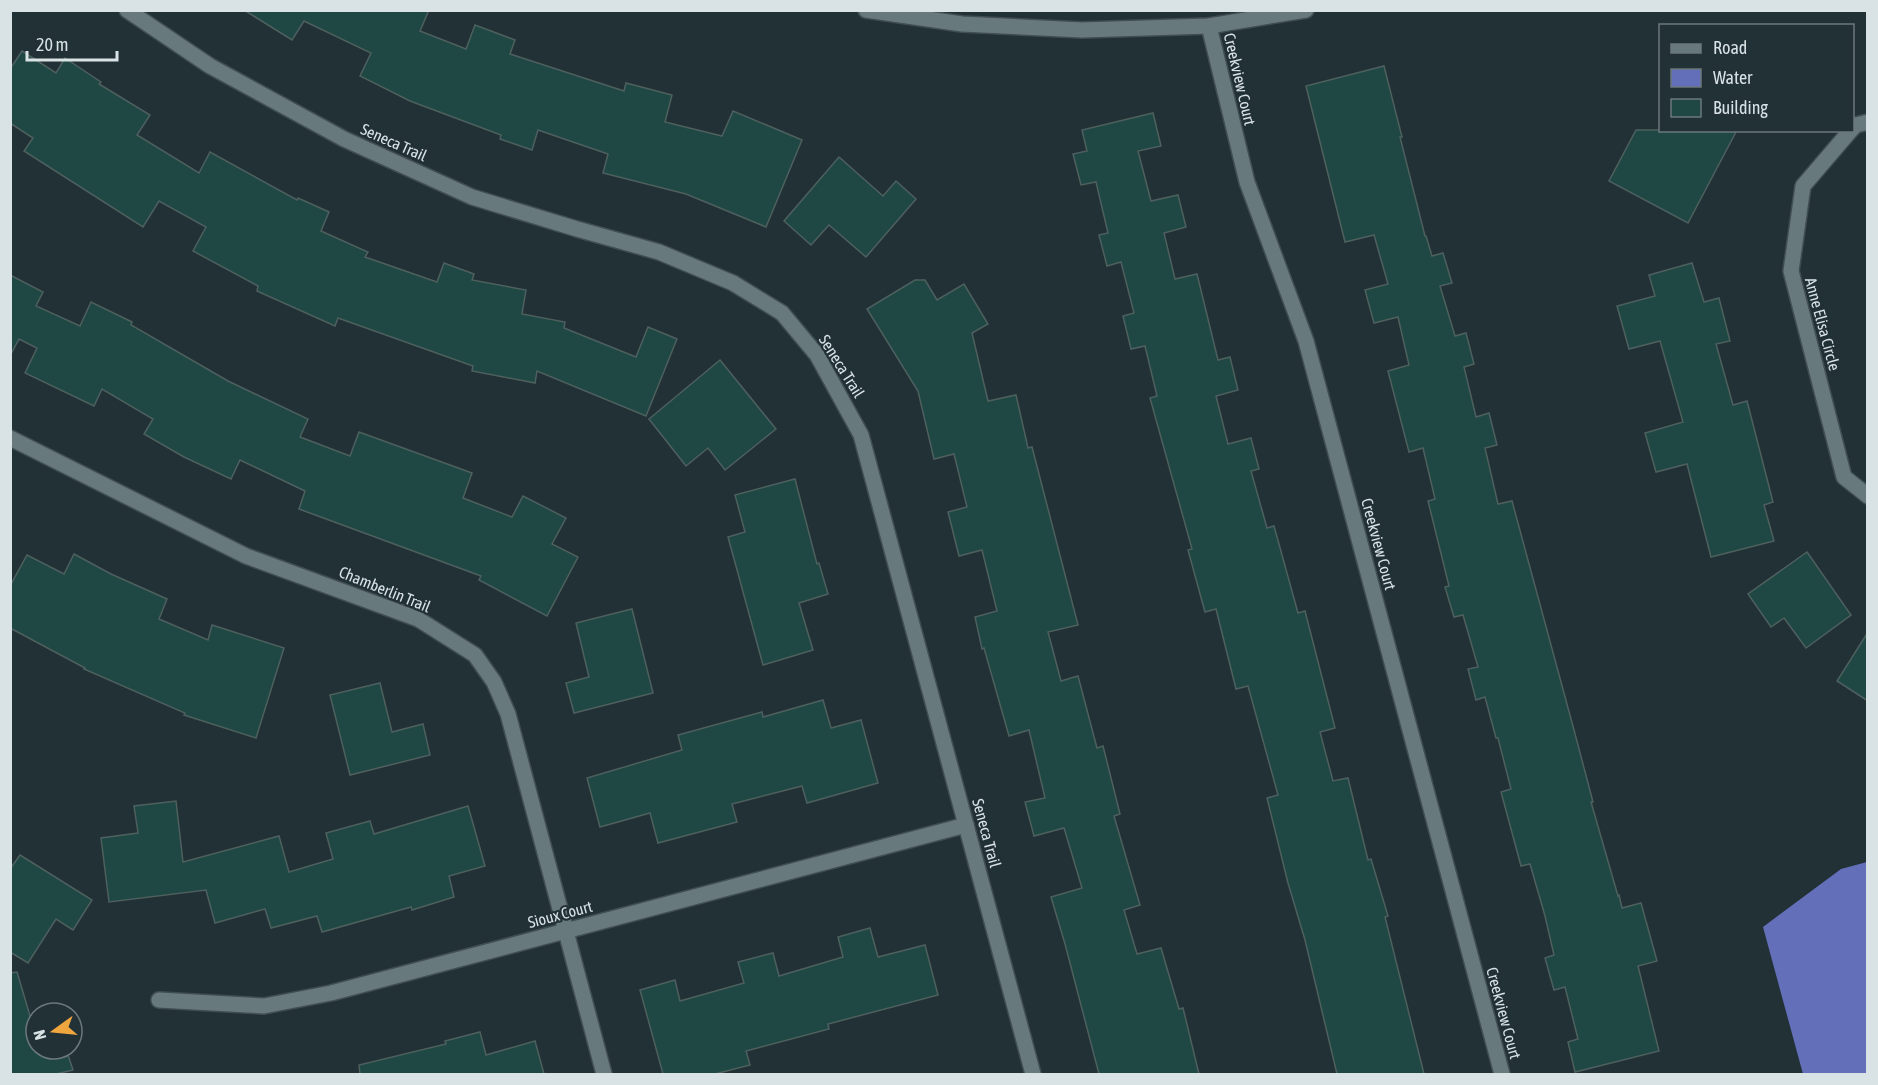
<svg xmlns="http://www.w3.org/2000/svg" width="1878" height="1085" font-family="'Asap Condensed',sans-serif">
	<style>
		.water { fill: #646fb9 }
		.building { fill: #1f4844; stroke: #4e605e; stroke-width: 1.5 }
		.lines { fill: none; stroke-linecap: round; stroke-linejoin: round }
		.street-casing { stroke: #404e51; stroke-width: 18 }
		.secondary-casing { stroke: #404e51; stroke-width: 18 }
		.street { stroke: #68797e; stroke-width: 15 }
		.secondary { stroke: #68797e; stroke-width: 15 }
		.labels { text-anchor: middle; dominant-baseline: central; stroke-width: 4.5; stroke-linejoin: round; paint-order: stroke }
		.street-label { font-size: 16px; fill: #d9e3e6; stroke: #223136 }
	</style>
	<rect width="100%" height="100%" fill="#223136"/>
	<path class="water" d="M 1867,862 L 1867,1074 L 1803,1074 L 1763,927 L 1841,869 Z"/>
	<g class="building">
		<path d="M 244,10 L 429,10 L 420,31 L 466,49 L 475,25 L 515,40 L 510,54 L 624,91 L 626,83 L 672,95 L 665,122 L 722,136 L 733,111 L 802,140 L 766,227 L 686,194 L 603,173 L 608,154 L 538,130 L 532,150 L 500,139 L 501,135 L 410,101 L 360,76 L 371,53 L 304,21 L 292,40 Z"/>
		<path d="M 22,51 L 56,73 L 65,58 L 101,82 L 99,84 L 150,115 L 137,135 L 199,173 L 210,152 L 297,200 L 298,198 L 329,212 L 321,231 L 368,252 L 365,257 L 437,282 L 444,263 L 474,274 L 472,280 L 526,290 L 522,314 L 565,322 L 564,328 L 636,357 L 648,327 L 677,339 L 646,416 L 537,371 L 535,383 L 472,371 L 473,366 L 338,318 L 335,326 L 257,291 L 258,286 L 193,251 L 206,227 L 159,201 L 143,227 L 24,151 L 33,138 L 10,123 L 10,69 Z"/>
		<path d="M 1384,66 L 1402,137 L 1400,137 L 1425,236 L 1426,236 L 1432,256 L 1443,253 L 1452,283 L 1440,286 L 1455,336 L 1466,333 L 1474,364 L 1464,367 L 1476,417 L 1489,413 L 1497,445 L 1485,448 L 1498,504 L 1512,501 L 1574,730 L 1593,802 L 1591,802 L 1618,896 L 1619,895 L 1622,908 L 1641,903 L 1657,961 L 1638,966 L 1659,1051 L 1575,1072 L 1568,1042 L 1578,1039 L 1565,987 L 1554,990 L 1545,958 L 1554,955 L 1545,916 L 1530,864 L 1521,866 L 1501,792 L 1511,789 L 1498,738 L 1496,738 L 1485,697 L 1476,700 L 1468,669 L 1478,667 L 1463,615 L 1454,617 L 1445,587 L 1449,586 L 1428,501 L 1435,499 L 1423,448 L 1409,452 L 1388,371 L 1409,365 L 1398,317 L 1374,323 L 1365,290 L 1388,284 L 1374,235 L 1345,242 L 1306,86 Z"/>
		<path d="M 1153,113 L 1161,146 L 1138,151 L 1151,201 L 1178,195 L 1186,227 L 1164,233 L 1175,279 L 1197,274 L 1218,360 L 1230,357 L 1238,390 L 1216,396 L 1228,444 L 1251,438 L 1259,469 L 1251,471 L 1267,528 L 1274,526 L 1298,613 L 1305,611 L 1335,728 L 1320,732 L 1333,781 L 1348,778 L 1368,860 L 1371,859 L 1388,916 L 1385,917 L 1424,1074 L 1337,1074 L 1305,940 L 1288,883 L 1267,798 L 1278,795 L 1248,686 L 1236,689 L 1216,609 L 1205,612 L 1188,550 L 1192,549 L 1150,398 L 1157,396 L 1145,346 L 1131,349 L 1123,316 L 1134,313 L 1121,262 L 1107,266 L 1099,235 L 1108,233 L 1096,182 L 1081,185 L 1073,154 L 1087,151 L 1082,130 Z"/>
		<path d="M 1636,130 L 1737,130 L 1688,223 L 1609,181 Z"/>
		<path d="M 839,157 L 883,196 L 896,181 L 916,199 L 866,257 L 829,225 L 811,245 L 784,221 Z"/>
		<path d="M 1692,263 L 1704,302 L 1719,298 L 1730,341 L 1716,344 L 1733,405 L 1747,401 L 1773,502 L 1764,505 L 1774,541 L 1711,557 L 1687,464 L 1656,472 L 1645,433 L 1683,422 L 1660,341 L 1629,349 L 1617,306 L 1655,296 L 1649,275 Z"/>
		<path d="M 10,275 L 43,292 L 36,306 L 80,326 L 91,302 L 132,322 L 131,325 L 228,381 L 308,419 L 300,437 L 350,456 L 359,432 L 472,473 L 463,498 L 512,517 L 523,496 L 566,518 L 552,544 L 578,557 L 547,616 L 479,580 L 481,576 L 299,509 L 305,491 L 240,460 L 231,479 L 184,457 L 144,434 L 153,419 L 102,389 L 94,406 L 25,373 L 37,348 L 19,339 L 10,356 Z"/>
		<path d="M 915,280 L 925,280 L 937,300 L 964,284 L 988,324 L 972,333 L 988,401 L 1016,395 L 1028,448 L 1032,447 L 1078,625 L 1048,632 L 1061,681 L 1078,676 L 1097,748 L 1103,746 L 1120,814 L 1114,816 L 1140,905 L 1124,910 L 1137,954 L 1161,948 L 1179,1009 L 1183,1008 L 1199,1074 L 1099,1074 L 1065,944 L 1051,897 L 1082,888 L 1064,828 L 1034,836 L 1025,802 L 1045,798 L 1029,730 L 1009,736 L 984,648 L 982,649 L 975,617 L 997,611 L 982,550 L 959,556 L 948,512 L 967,507 L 954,454 L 934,459 L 918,391 L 867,309 Z"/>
		<path d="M 720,360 L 776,429 L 725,470 L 708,448 L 686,466 L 649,419 Z"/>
		<path d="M 795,479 L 817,564 L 819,563 L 828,594 L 799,603 L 813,650 L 763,665 L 728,537 L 745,532 L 735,495 Z"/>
		<path d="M 1807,552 L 1851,615 L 1806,648 L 1784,618 L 1771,627 L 1748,594 Z"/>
		<path d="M 74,554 L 111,574 L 167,599 L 159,619 L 208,640 L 212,625 L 284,648 L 256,738 L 184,715 L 185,713 L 84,669 L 85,668 L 10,628 L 10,586 L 27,555 L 64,574 Z"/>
		<path d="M 632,609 L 653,693 L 574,713 L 566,683 L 589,677 L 576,623 Z"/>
		<path d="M 1868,632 L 1868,701 L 1837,681 Z"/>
		<path d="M 380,683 L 392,732 L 423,724 L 430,755 L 350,775 L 330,695 Z"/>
		<path d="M 823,700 L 831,728 L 861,720 L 878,783 L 807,803 L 802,786 L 732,804 L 737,822 L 658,843 L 650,813 L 600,827 L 587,778 L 682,750 L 678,735 L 762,712 L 763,717 Z"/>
		<path d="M 176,801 L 183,862 L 279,836 L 289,872 L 333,859 L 326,833 L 370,821 L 374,834 L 468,806 L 485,866 L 449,876 L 454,897 L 412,910 L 411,907 L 322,932 L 317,916 L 271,928 L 265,909 L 215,923 L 206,890 L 109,902 L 101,838 L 138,833 L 134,806 Z"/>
		<path d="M 20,855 L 92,900 L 73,930 L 56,919 L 28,963 L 10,952 L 10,869 Z"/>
		<path d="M 870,928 L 878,957 L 925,945 L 938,995 L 828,1024 L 829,1029 L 746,1051 L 750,1065 L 715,1074 L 663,1074 L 640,990 L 675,980 L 680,1001 L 744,983 L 738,962 L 773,953 L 779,976 L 843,957 L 838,937 Z"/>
		<path d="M 17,972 L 36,1036 L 36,1049 L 66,1049 L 73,1070 L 56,1074 L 10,1074 L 10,973 Z"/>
		<path d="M 480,1032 L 486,1055 L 535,1041 L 544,1074 L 360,1074 L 359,1065 L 446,1044 L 445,1041 Z"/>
	</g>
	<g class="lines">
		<g class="street-casing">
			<g id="street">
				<path d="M 127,10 L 210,66 L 344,139 L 472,197 L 577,229 L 659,252 L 733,283 L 782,313 L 817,355 L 861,435 L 1033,1074"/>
				<path d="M 1209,26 L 1247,182 L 1306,341 L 1502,1074"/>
				<path d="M 1852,129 L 1856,125 L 1868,122"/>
				<path d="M 1851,130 L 1803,186 L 1791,271 L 1844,477 L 1868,496"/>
				<path d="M 10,438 L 246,556 L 418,619 L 475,655 L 494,682 L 508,714 L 604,1074"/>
				<path d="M 159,1000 L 264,1006 L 331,993 L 966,825"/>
			</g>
		</g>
		<g class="secondary-casing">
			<path id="secondary" d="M 866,10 L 962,24 L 1082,30 L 1209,26 L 1306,10"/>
		</g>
		<use href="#street" class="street"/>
		<use href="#secondary" class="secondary"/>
	</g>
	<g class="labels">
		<g class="street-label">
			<text transform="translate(1240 79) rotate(77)">Creekview Court</text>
			<text transform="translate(394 142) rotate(24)">Seneca Trail</text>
			<text transform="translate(1823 324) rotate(75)">Anne Elisa Circle</text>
			<text transform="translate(842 366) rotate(58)">Seneca Trail</text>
			<text transform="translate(1379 544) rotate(75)">Creekview Court</text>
			<text transform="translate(385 589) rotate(22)">Chamberlin Trail</text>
			<text transform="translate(987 833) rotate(75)">Seneca Trail</text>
			<text transform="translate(560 914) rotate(-15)">Sioux Court</text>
			<text transform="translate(1504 1013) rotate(75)">Creekview Court</text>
		</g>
	</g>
	<rect width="1878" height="1085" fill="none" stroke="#d9e3e6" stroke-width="24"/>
	<rect x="1659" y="24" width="195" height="108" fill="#223136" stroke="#6b787c" stroke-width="1.5"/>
	<rect x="1671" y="44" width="30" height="9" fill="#68797e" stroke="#6b787c" stroke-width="1.5"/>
	<text x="1713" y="54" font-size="18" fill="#d9e3e6">Road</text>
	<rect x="1671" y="69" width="30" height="18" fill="#646fb9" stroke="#6b787c" stroke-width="1.5"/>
	<text x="1713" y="84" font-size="18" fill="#d9e3e6">Water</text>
	<rect x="1671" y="99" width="30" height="18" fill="#1f4844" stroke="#6b787c" stroke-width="1.5"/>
	<text x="1713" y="114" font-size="18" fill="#d9e3e6">Building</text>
	<g transform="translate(54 1031) rotate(255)"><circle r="28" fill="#223136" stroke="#6b787c" stroke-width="1.5"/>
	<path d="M0-4.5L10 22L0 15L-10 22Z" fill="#f0a63f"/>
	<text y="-9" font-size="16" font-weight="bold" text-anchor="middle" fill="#d9e3e6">N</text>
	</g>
	<path d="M27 51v9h90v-9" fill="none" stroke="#d9e3e6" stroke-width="3"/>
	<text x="36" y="51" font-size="18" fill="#d9e3e6" stroke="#223136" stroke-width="4.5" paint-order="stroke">20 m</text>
</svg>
